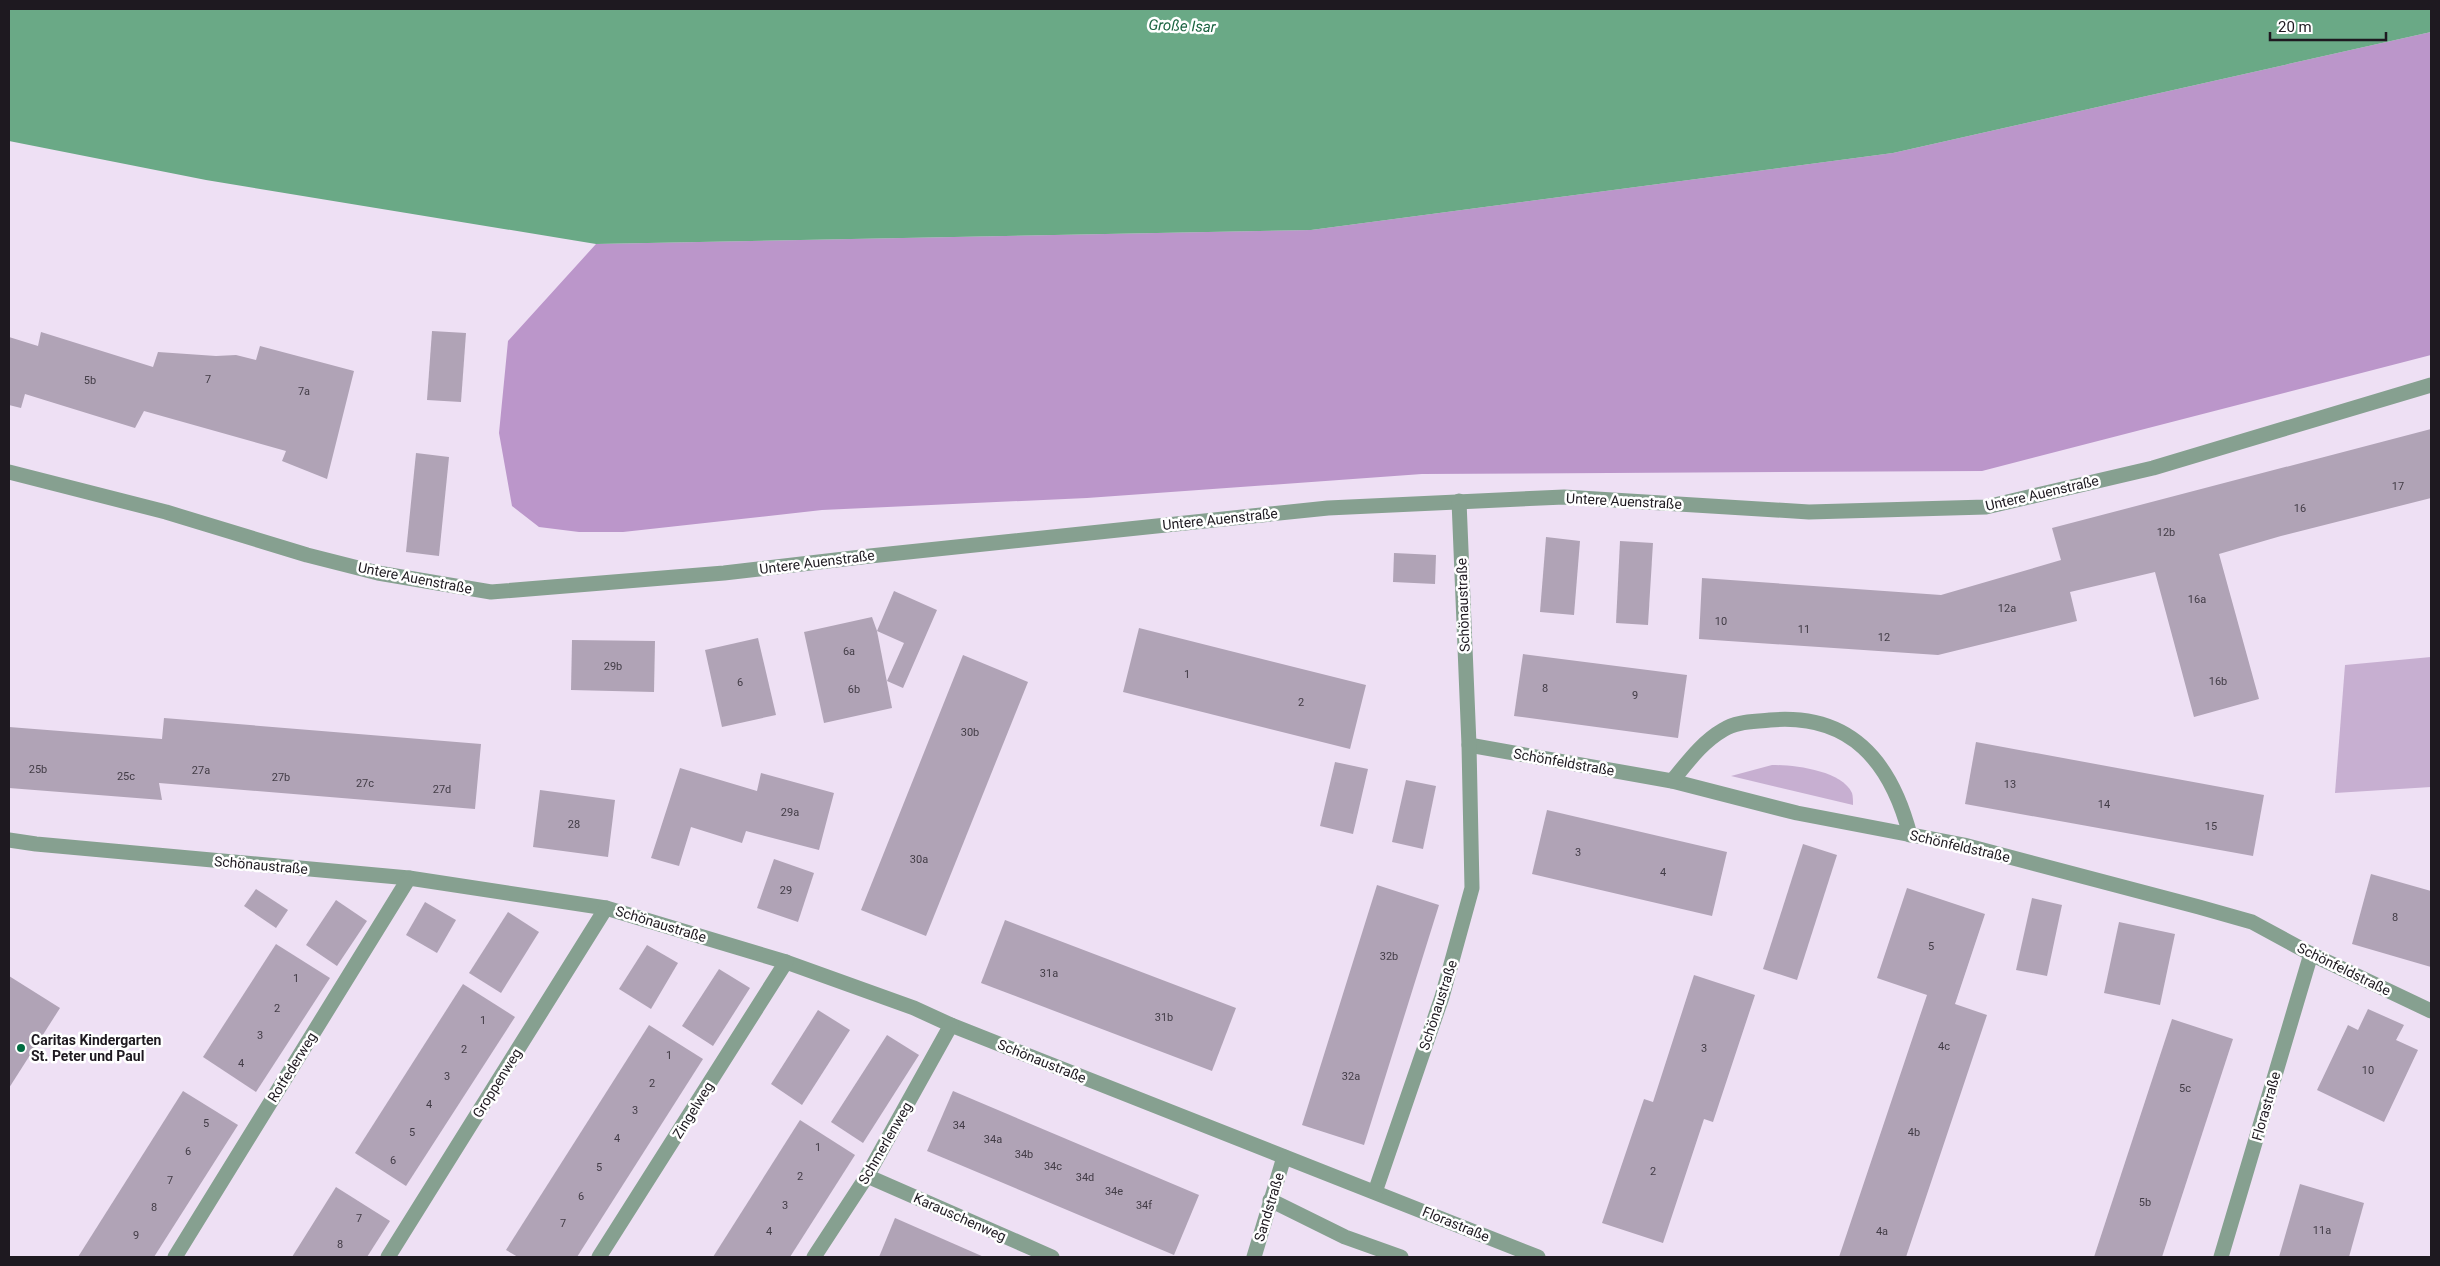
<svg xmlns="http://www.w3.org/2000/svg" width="2440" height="1266" font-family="Roboto,sans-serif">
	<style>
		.green { fill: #c7afd1 }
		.forest { fill: #bb96ca }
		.water { fill: #6aa986 }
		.building { fill: #b0a3b6 }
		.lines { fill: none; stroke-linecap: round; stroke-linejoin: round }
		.minor { stroke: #86a090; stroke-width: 15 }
		.poi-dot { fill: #026c42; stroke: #fff; stroke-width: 2 }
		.labels { text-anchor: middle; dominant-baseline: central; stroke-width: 5; stroke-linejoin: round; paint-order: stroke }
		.number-label { font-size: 11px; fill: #423c46 }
		.street-label { font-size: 14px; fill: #1e1920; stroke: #fff }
		.poi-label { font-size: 14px; font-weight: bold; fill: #1e1920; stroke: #fff; text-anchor: start }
		.water-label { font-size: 15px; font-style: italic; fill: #1c6542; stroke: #fff }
	</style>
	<rect width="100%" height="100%" fill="#eee0f4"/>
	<g class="green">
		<path d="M 2431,657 L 2431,787 L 2335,793 L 2345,665 Z"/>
		<path d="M 1772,765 C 1793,765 1841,770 1852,793 C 1853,796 1853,801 1853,805 L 1731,776 Z"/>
	</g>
	<path class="forest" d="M 2431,32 L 2431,355 L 1982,471 L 1422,474 L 1087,498 L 822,510 L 623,532 L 579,532 L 539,527 L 512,506 L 499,433 L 508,341 L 596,244 L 1311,230 L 1893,153 Z"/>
	<path class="water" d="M 9,9 L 2431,9 L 2431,32 L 1893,153 L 1311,230 L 596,244 L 206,180 L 9,141 Z"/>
	<g class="building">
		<path d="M 432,331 L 466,333 L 461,402 L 427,400 Z"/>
		<path d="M 41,332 L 153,367 L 158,352 L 216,356 L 236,355 L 256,360 L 260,346 L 354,371 L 327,479 L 282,461 L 286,451 L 144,411 L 135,428 L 25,394 L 21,408 L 9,405 L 9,337 L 38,346 Z"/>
		<path d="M 2431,429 L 2431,498 L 2281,536 L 2219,554 L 2259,699 L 2194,717 L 2155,572 L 2070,592 L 2077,621 L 1938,655 L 1699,639 L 1702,578 L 1941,595 L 2061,560 L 2052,528 Z"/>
		<path d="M 416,453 L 449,457 L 439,556 L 406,552 Z"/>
		<path d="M 1546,537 L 1580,541 L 1574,615 L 1540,612 Z"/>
		<path d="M 1620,541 L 1653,543 L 1648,625 L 1616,623 Z"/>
		<path d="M 1394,553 L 1436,555 L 1435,584 L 1393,582 Z"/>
		<path d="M 894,591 L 937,610 L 903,688 L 887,681 L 904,643 L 877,631 Z"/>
		<path d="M 872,617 L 877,631 L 892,708 L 824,723 L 804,632 Z"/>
		<path d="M 1139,628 L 1366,685 L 1350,749 L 1123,692 Z"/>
		<path d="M 758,638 L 776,715 L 722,727 L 705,650 Z"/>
		<path d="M 572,640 L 655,641 L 654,692 L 571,690 Z"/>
		<path d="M 1523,654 L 1687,675 L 1678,738 L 1514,716 Z"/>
		<path d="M 963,655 L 1028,682 L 926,936 L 861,910 Z"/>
		<path d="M 164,718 L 481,744 L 475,809 L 159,783 L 162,800 L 9,788 L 9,727 L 162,739 Z"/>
		<path d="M 1976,742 L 2264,795 L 2253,856 L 1965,804 Z"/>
		<path d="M 1335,762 L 1368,769 L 1353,834 L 1320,826 Z"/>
		<path d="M 680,768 L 757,791 L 761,773 L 834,793 L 819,850 L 746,831 L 742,843 L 691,827 L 679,866 L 651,858 Z"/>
		<path d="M 1406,780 L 1436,786 L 1423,849 L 1392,842 Z"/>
		<path d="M 540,790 L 615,800 L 608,857 L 533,847 Z"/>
		<path d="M 1547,810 L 1727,852 L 1712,916 L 1532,874 Z"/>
		<path d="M 1803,844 L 1837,855 L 1797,980 L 1763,969 Z"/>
		<path d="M 774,859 L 814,873 L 798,922 L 757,908 Z"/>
		<path d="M 2371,874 L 2431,891 L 2431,967 L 2352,944 Z"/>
		<path d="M 1377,885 L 1439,905 L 1364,1145 L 1302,1125 Z"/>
		<path d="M 1907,888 L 1985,914 L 1955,1004 L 1987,1015 L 1906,1257 L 1839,1257 L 1927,995 L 1877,978 Z"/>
		<path d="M 256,889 L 288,910 L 276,928 L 244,906 Z"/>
		<path d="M 2032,898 L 2062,905 L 2047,976 L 2016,970 Z"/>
		<path d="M 336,900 L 367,921 L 337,966 L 306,945 Z"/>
		<path d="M 425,902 L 456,920 L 437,953 L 406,935 Z"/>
		<path d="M 508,912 L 539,932 L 501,993 L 469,973 Z"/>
		<path d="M 1005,920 L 1236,1008 L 1212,1071 L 981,983 Z"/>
		<path d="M 2119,922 L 2175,934 L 2160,1005 L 2104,993 Z"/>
		<path d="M 276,944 L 330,978 L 256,1092 L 203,1057 Z"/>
		<path d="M 647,945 L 678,963 L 651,1009 L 619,989 Z"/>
		<path d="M 719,969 L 750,988 L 713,1046 L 682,1026 Z"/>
		<path d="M 1694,975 L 1755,995 L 1713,1122 L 1704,1119 L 1663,1243 L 1602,1223 L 1644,1099 L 1653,1102 Z"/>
		<path d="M 9,976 L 60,1008 L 9,1088 Z"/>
		<path d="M 463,984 L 515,1017 L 406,1186 L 355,1153 Z"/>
		<path d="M 2368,1009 L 2404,1025 L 2396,1040 L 2418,1050 L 2384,1122 L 2317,1090 L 2348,1025 L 2358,1030 Z"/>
		<path d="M 818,1010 L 850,1030 L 802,1105 L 771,1084 Z"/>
		<path d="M 2172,1019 L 2233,1039 L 2162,1257 L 2094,1257 Z"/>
		<path d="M 649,1025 L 703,1059 L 577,1257 L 518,1257 L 506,1250 Z"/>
		<path d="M 887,1035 L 919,1055 L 863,1143 L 831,1122 Z"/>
		<path d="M 183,1091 L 238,1125 L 154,1257 L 78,1257 Z"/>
		<path d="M 953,1091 L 1199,1195 L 1174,1255 L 927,1151 Z"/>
		<path d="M 800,1120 L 855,1155 L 790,1257 L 713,1257 Z"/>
		<path d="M 2300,1184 L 2364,1203 L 2349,1257 L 2279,1257 Z"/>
		<path d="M 336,1187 L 390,1221 L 367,1257 L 292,1257 Z"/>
		<path d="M 895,1218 L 984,1257 L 879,1257 Z"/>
	</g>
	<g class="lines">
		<g class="minor">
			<path d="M 9,472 L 166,512 L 307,555 L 378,573 L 491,592 L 724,573 L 870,556 L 1328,508 L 1564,497 L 1809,512 L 1986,507 L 2153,468 L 2431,385"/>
			<path d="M 1469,745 L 1672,781 L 1797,813 L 1964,845 L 2199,907 L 2252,922 L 2311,954 L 2431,1011"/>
			<path d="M 1672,781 C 1687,763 1702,742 1723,730 C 1737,721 1754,722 1770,720 C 1851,713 1891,762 1910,835"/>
			<path d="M 9,840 L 36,844 L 409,878 L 606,908 L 786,962 L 914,1008 L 951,1025 L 1538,1257"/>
			<path d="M 867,1176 L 1052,1257"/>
			<path d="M 1375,1192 L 1442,997 L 1472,888 L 1469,745 L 1459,501"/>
			<path d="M 1270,1200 L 1345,1237 L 1401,1257"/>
			<path d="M 175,1257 L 409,878"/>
			<path d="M 388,1257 L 606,908"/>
			<path d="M 599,1257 L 786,962"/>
			<path d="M 814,1257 L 867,1176 L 951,1025"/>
			<path d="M 1254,1257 L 1284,1157"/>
			<path d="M 2221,1257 L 2311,954"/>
		</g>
	</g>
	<circle class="poi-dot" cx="21" cy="1048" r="5"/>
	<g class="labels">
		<g class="number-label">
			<text x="208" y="379">7</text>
			<text x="90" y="380">5b</text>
			<text x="304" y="391">7a</text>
			<text x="2398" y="486">17</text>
			<text x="2300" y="508">16</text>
			<text x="2166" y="532">12b</text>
			<text x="2197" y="599">16a</text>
			<text x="2007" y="608">12a</text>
			<text x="1721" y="621">10</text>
			<text x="1804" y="629">11</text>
			<text x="1884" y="637">12</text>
			<text x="849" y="651">6a</text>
			<text x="613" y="666">29b</text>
			<text x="1187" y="674">1</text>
			<text x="2218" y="681">16b</text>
			<text x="740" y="682">6</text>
			<text x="1545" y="688">8</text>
			<text x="854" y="689">6b</text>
			<text x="1635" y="695">9</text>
			<text x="1301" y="702">2</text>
			<text x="970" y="732">30b</text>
			<text x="38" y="769">25b</text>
			<text x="201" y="770">27a</text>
			<text x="126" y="776">25c</text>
			<text x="281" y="777">27b</text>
			<text x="365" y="783">27c</text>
			<text x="2010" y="784">13</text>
			<text x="442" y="789">27d</text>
			<text x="2104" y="804">14</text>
			<text x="790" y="812">29a</text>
			<text x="574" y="824">28</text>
			<text x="2211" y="826">15</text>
			<text x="1578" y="852">3</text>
			<text x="919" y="859">30a</text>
			<text x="1663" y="872">4</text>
			<text x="786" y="890">29</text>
			<text x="2395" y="917">8</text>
			<text x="1931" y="946">5</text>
			<text x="1389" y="956">32b</text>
			<text x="1049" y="973">31a</text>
			<text x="296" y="978">1</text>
			<text x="277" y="1008">2</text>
			<text x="1164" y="1017">31b</text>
			<text x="483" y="1020">1</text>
			<text x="260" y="1035">3</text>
			<text x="1944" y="1046">4c</text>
			<text x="1704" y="1048">3</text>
			<text x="464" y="1049">2</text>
			<text x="669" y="1055">1</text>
			<text x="241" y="1063">4</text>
			<text x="2368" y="1070">10</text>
			<text x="447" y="1076">3</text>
			<text x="1351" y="1076">32a</text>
			<text x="652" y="1083">2</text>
			<text x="2185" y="1088">5c</text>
			<text x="429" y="1104">4</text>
			<text x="635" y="1110">3</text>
			<text x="206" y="1123">5</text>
			<text x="959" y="1125">34</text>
			<text x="412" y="1132">5</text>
			<text x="1914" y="1132">4b</text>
			<text x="617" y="1138">4</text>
			<text x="993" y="1139">34a</text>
			<text x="818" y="1147">1</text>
			<text x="188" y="1151">6</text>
			<text x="1024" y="1154">34b</text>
			<text x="393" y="1160">6</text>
			<text x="1053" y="1166">34c</text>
			<text x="599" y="1167">5</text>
			<text x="1653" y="1171">2</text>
			<text x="800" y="1176">2</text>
			<text x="1085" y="1177">34d</text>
			<text x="170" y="1180">7</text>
			<text x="1114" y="1191">34e</text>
			<text x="581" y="1196">6</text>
			<text x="2145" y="1202">5b</text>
			<text x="785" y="1205">3</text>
			<text x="1144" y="1205">34f</text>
			<text x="154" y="1207">8</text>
			<text x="359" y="1218">7</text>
			<text x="563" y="1223">7</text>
			<text x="2322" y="1230">11a</text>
			<text x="769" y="1231">4</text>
			<text x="1882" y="1231">4a</text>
			<text x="136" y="1235">9</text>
			<text x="340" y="1244">8</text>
		</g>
		<g class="street-label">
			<text transform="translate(2042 493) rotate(-13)">Untere Auenstraße</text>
			<text transform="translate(1624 501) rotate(3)">Untere Auenstraße</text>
			<text transform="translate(1220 519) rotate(-6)">Untere Auenstraße</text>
			<text transform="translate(817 562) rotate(-7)">Untere Auenstraße</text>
			<text transform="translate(415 578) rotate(11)">Untere Auenstraße</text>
			<text transform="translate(1463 605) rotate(-92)">Schönaustraße</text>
			<text transform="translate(1564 762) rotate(10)">Schönfeldstraße</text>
			<text transform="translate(1960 846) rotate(13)">Schönfeldstraße</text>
			<text transform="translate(261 865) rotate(5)">Schönaustraße</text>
			<text transform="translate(661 924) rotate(17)">Schönaustraße</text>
			<text transform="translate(2344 969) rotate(26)">Schönfeldstraße</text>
			<text transform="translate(1438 1005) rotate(-72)">Schönaustraße</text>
			<text transform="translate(1042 1061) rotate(22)">Schönaustraße</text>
			<text transform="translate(292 1067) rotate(-58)">Rotfederweg</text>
			<text transform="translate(497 1083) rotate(-58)">Groppenweg</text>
			<text transform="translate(2266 1106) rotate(-74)">Florastraße</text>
			<text transform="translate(693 1110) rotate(-58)">Zingelweg</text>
			<text transform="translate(885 1143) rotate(-60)">Schmerlenweg</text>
			<text transform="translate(1269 1207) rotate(-73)">Sandstraße</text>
			<text transform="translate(960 1217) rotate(24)">Karauschenweg</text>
			<text transform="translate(1456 1224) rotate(22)">Florastraße</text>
		</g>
		<g class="poi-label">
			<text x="31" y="1040">Caritas Kindergarten<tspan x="31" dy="16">St. Peter und Paul</tspan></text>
		</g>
		<g class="water-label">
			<text transform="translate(1182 26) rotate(2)">Große Isar</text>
		</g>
	</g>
	<rect width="2440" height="1266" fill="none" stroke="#1e1920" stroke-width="20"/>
	<path d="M2270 32v8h116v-8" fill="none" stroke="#1e1920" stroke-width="2.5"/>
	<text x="2278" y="32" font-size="15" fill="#1e1920" stroke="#ffffff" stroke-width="4" paint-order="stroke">20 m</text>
</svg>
